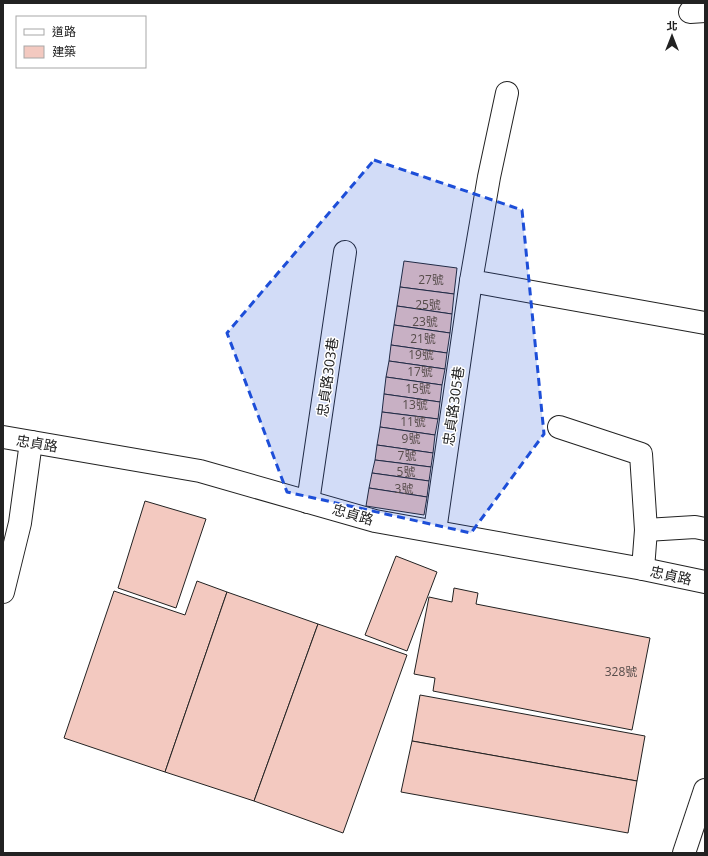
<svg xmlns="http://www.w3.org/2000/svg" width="708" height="856" font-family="'Open Sans','Noto Sans TC',sans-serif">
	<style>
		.building { fill: #f3c9c0; stroke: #222 }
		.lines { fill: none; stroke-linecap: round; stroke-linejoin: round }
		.minor-casing { stroke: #222; stroke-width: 24 }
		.minor { stroke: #fff; stroke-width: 22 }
		.marked { fill: #1d4ed8; fill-opacity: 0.2; stroke: #1d4ed8; stroke-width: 3; stroke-dasharray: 8 5; stroke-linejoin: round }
		.labels { text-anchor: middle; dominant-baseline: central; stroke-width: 3; stroke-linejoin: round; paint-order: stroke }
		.number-label { font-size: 12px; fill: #564c4a }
		.street-label { font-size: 14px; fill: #222; stroke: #fff }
	</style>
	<rect width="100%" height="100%" fill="#fff"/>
	<g class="building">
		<path d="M 404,261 L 457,268 L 454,294 L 400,287 Z"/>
		<path d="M 400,287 L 454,294 L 452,314 L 397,306 Z"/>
		<path d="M 397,306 L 452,314 L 450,333 L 394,325 Z"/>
		<path d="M 394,325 L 450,333 L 447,353 L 391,345 Z"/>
		<path d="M 391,345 L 447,353 L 445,369 L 389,361 Z"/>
		<path d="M 389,361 L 445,369 L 442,385 L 386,377 Z"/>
		<path d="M 386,377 L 442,385 L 440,402 L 384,394 Z"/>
		<path d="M 384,394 L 440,402 L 438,419 L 382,412 Z"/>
		<path d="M 382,412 L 438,419 L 435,435 L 380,427 Z"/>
		<path d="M 380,427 L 435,435 L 433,453 L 377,445 Z"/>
		<path d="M 377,445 L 433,453 L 431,467 L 375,460 Z"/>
		<path d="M 375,460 L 431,467 L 429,481 L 372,473 Z"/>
		<path d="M 372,473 L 429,481 L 427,497 L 369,488 Z"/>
		<path d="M 369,488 L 427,497 L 424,515 L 366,506 Z"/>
		<path d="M 145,501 L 206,519 L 176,608 L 118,588 Z"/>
		<path d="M 396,556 L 437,572 L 407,651 L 365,635 Z"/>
		<path d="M 197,581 L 227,592 L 165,772 L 64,738 L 114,591 L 185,615 Z"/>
		<path d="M 454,588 L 478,593 L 476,604 L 650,638 L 632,730 L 433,691 L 435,678 L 414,674 L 429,597 L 452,602 Z"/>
		<path d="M 227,592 L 318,624 L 254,801 L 165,772 Z"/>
		<path d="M 318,624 L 407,655 L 343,833 L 254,801 Z"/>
		<path d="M 420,695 L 645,736 L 637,781 L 412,741 Z"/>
		<path d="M 412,741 L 637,781 L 628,833 L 401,792 Z"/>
	</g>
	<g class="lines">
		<g class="minor-casing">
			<g id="minor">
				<path d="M 690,12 L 705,11"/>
				<path d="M 507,93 L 489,177 L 471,281 L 705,323"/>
				<path d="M 559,427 L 641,454 L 646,530 L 643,569"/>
				<path d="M 3,437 L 200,471 L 375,521 L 643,569 L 705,582"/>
				<path d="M 308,502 L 345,252"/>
				<path d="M 646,530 L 695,527 L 705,529"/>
				<path d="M 435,531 L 471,281"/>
				<path d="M 3,592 L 20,523 L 31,442"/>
				<path d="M 684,853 L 705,790"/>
			</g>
		</g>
		<use href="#minor" class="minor"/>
	</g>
	<path class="marked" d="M 374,160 L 522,210 L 544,434 L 471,533 L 287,492 L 227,333 Z"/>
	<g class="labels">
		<g class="number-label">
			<text x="431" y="279">27號</text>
			<text x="428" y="304">25號</text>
			<text x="425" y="321">23號</text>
			<text x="423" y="338">21號</text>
			<text x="421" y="354">19號</text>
			<text x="420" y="371">17號</text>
			<text x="418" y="388">15號</text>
			<text x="415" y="404">13號</text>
			<text x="413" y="421">11號</text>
			<text x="411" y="438">9號</text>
			<text x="407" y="455">7號</text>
			<text x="406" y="471">5號</text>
			<text x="404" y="488">3號</text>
			<text x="621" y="671">328號</text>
		</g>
		<g class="street-label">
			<text transform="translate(327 377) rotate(-82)">忠貞路303巷</text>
			<text transform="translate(453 406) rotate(-82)">忠貞路305巷</text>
			<text transform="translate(37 443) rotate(9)">忠貞路</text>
			<text transform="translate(353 514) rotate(16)">忠貞路</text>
			<text transform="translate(671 575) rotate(12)">忠貞路</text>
		</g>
	</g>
	<rect width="708" height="856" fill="none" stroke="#222222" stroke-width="8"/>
	<rect x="16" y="16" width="130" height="52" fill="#ffffff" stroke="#a7a7a7"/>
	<rect x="24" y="29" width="20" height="6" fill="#ffffff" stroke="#a7a7a7"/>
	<text x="52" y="36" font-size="12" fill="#222222">道路</text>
	<rect x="24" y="46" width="20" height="12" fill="#f3c9c0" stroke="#a7a7a7"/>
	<text x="52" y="56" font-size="12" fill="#222222">建築</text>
	<g transform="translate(672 36)" stroke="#ffffff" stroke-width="3" paint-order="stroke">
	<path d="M0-3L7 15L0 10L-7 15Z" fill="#222222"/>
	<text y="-6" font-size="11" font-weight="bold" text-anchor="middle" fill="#222222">北</text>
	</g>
</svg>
